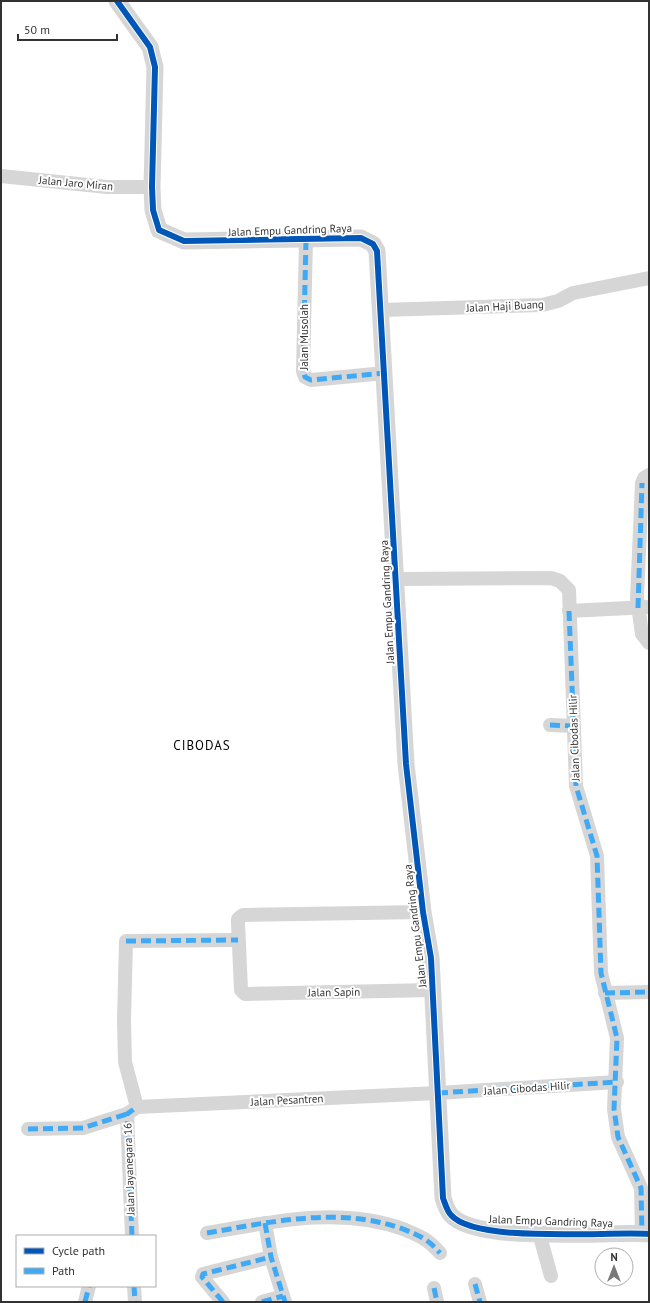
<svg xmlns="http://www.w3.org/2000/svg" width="650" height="1303" font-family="'PT Sans',sans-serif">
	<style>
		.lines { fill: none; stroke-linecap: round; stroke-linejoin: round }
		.minor { stroke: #d6d6d6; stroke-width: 14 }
		.tertiary { stroke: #d6d6d6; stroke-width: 17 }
		.quiet { stroke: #3fa9f5; stroke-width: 5; stroke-dasharray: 10 5; stroke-linecap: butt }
		.cycleway-casing { stroke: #fff; stroke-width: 8 }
		.cycleway { stroke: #0057b8; stroke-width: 6 }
		.labels { text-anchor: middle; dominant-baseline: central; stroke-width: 4; stroke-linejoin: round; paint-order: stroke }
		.street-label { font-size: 11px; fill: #323232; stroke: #fff }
		.quarter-label { font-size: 13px; letter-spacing: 1px; fill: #000; stroke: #fff }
	</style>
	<rect width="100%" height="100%" fill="#fff"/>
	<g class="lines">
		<g class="minor">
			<path d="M 1,176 L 107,187 L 152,187"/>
			<path d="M 306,240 L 303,371 L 305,377 L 311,380 L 385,373"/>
			<path d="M 382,310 L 542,305 L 558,301 L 573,293 L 649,278"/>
			<path d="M 649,475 L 644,478 L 642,483 L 637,598 L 642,634 L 649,643"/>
			<path d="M 396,579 L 551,578 L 560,581 L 569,590 L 576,786 L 597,856 L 601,973 L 617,1038 L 614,1109 L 618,1137 L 641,1188 L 642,1234"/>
			<path d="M 569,611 L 649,607"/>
			<path d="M 550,725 L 574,726"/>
			<path d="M 423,912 L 243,915 L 238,919 L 238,923 L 241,990 L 245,994 L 433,990"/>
			<path d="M 605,993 L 649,992"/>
			<path d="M 137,1107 L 438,1093 L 617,1082"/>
			<path d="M 137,1107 L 125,1062 L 124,1020 L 126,941 L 238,940"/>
			<path d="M 28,1129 L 83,1128 L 127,1114"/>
			<path d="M 265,1223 L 271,1257 L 285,1302"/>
			<path d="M 207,1233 C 271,1222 339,1206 403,1229 C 420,1236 428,1239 440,1253"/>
			<path d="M 539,1233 L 551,1276"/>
			<path d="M 132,1236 L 127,1114 L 137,1107"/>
			<path d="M 475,1284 L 480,1302"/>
			<path d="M 134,1286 L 135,1302"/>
			<path d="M 434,1288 L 437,1302"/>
			<path d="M 85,1302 L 89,1286"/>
			<path d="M 223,1302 L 202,1277 L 203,1274 L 271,1257"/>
			<path d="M 262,1302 L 283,1296"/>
		</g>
		<path class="tertiary" d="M 117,1 L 150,47 L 155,67 L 152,187 L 153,210 L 159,230 L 184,241 L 361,238 L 373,244 L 377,251 L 406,764 L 423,912 L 431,958 L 443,1198 C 445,1203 447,1211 451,1215 C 476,1244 609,1231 649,1234"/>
		<g class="quiet">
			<path d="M 306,240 L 303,371 L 305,377 L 311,380 L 385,373"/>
			<path d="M 638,608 L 642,483"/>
			<path d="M 569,611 L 576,786 L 597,856 L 601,973 L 617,1038 L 614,1109 L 618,1137 L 641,1188 L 642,1234"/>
			<path d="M 550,725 L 574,726"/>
			<path d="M 126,941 L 238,940"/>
			<path d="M 605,993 L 649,992"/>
			<path d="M 438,1093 L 617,1082"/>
			<path d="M 28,1129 L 83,1128 L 127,1114"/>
			<path d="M 265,1223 L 271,1257 L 285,1302"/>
			<path d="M 207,1233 C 271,1222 339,1206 403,1229 C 420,1236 428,1239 440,1253"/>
			<path d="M 132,1236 L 127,1114 L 137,1107"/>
			<path d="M 475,1284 L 480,1302"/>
			<path d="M 134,1286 L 135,1302"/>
			<path d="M 434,1288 L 437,1302"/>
			<path d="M 85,1302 L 89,1286"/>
			<path d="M 223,1302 L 202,1277 L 203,1274 L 271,1257"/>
			<path d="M 262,1302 L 283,1296"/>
		</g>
		<g class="cycleway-casing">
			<path id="cycleway" d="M 117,1 L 150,47 L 155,67 L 152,187 L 153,210 L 159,230 L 184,241 L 361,238 L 373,244 L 377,251 L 406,764 L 423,912 L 431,958 L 443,1198 C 445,1203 447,1211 451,1215 C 476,1244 609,1231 649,1234"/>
		</g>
		<use href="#cycleway" class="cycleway"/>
	</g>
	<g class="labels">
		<g class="street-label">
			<text transform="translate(76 183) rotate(5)">Jalan Jaro Miran</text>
			<text transform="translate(290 230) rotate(-2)">Jalan Empu Gandring Raya</text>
			<text transform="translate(505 306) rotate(-3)">Jalan Haji Buang</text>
			<text transform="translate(304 337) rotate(-90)">Jalan Musolah</text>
			<text transform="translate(387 602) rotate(-93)">Jalan Empu Gandring Raya</text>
			<text transform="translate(574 738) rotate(-92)">Jalan Cibodas Hilir</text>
			<text transform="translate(415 926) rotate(-97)">Jalan Empu Gandring Raya</text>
			<text transform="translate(334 992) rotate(-1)">Jalan Sapin</text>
			<text transform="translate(527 1088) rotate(-4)">Jalan Cibodas Hilir</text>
			<text transform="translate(287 1100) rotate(-3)">Jalan Pesantren</text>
			<text transform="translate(129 1169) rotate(-92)">Jalan Jayanegara 16</text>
			<text transform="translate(551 1221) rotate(2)">Jalan Empu Gandring Raya</text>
		</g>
		<g class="quarter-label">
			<text x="202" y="745">CIBODAS</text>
		</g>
	</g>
	<rect width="650" height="1303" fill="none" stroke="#323232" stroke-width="4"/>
	<rect x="16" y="1235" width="140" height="52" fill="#ffffff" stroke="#adadad"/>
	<rect x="24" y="1248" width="20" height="6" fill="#0057b8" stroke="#adadad"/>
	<text x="52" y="1255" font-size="12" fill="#323232">Cycle path</text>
	<rect x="24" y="1268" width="20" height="6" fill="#3fa9f5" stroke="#adadad"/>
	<text x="52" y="1275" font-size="12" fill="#323232">Path</text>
	<g transform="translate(614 1267)"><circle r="19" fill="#ffffff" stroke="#adadad"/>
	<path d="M0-3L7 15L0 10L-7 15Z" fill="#7a7a7a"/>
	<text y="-6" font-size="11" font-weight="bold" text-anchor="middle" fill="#323232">N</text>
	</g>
	<path d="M18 34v6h99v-6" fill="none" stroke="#323232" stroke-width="2"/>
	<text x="24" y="34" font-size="12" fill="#323232" stroke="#ffffff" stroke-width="3" paint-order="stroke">50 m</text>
</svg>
